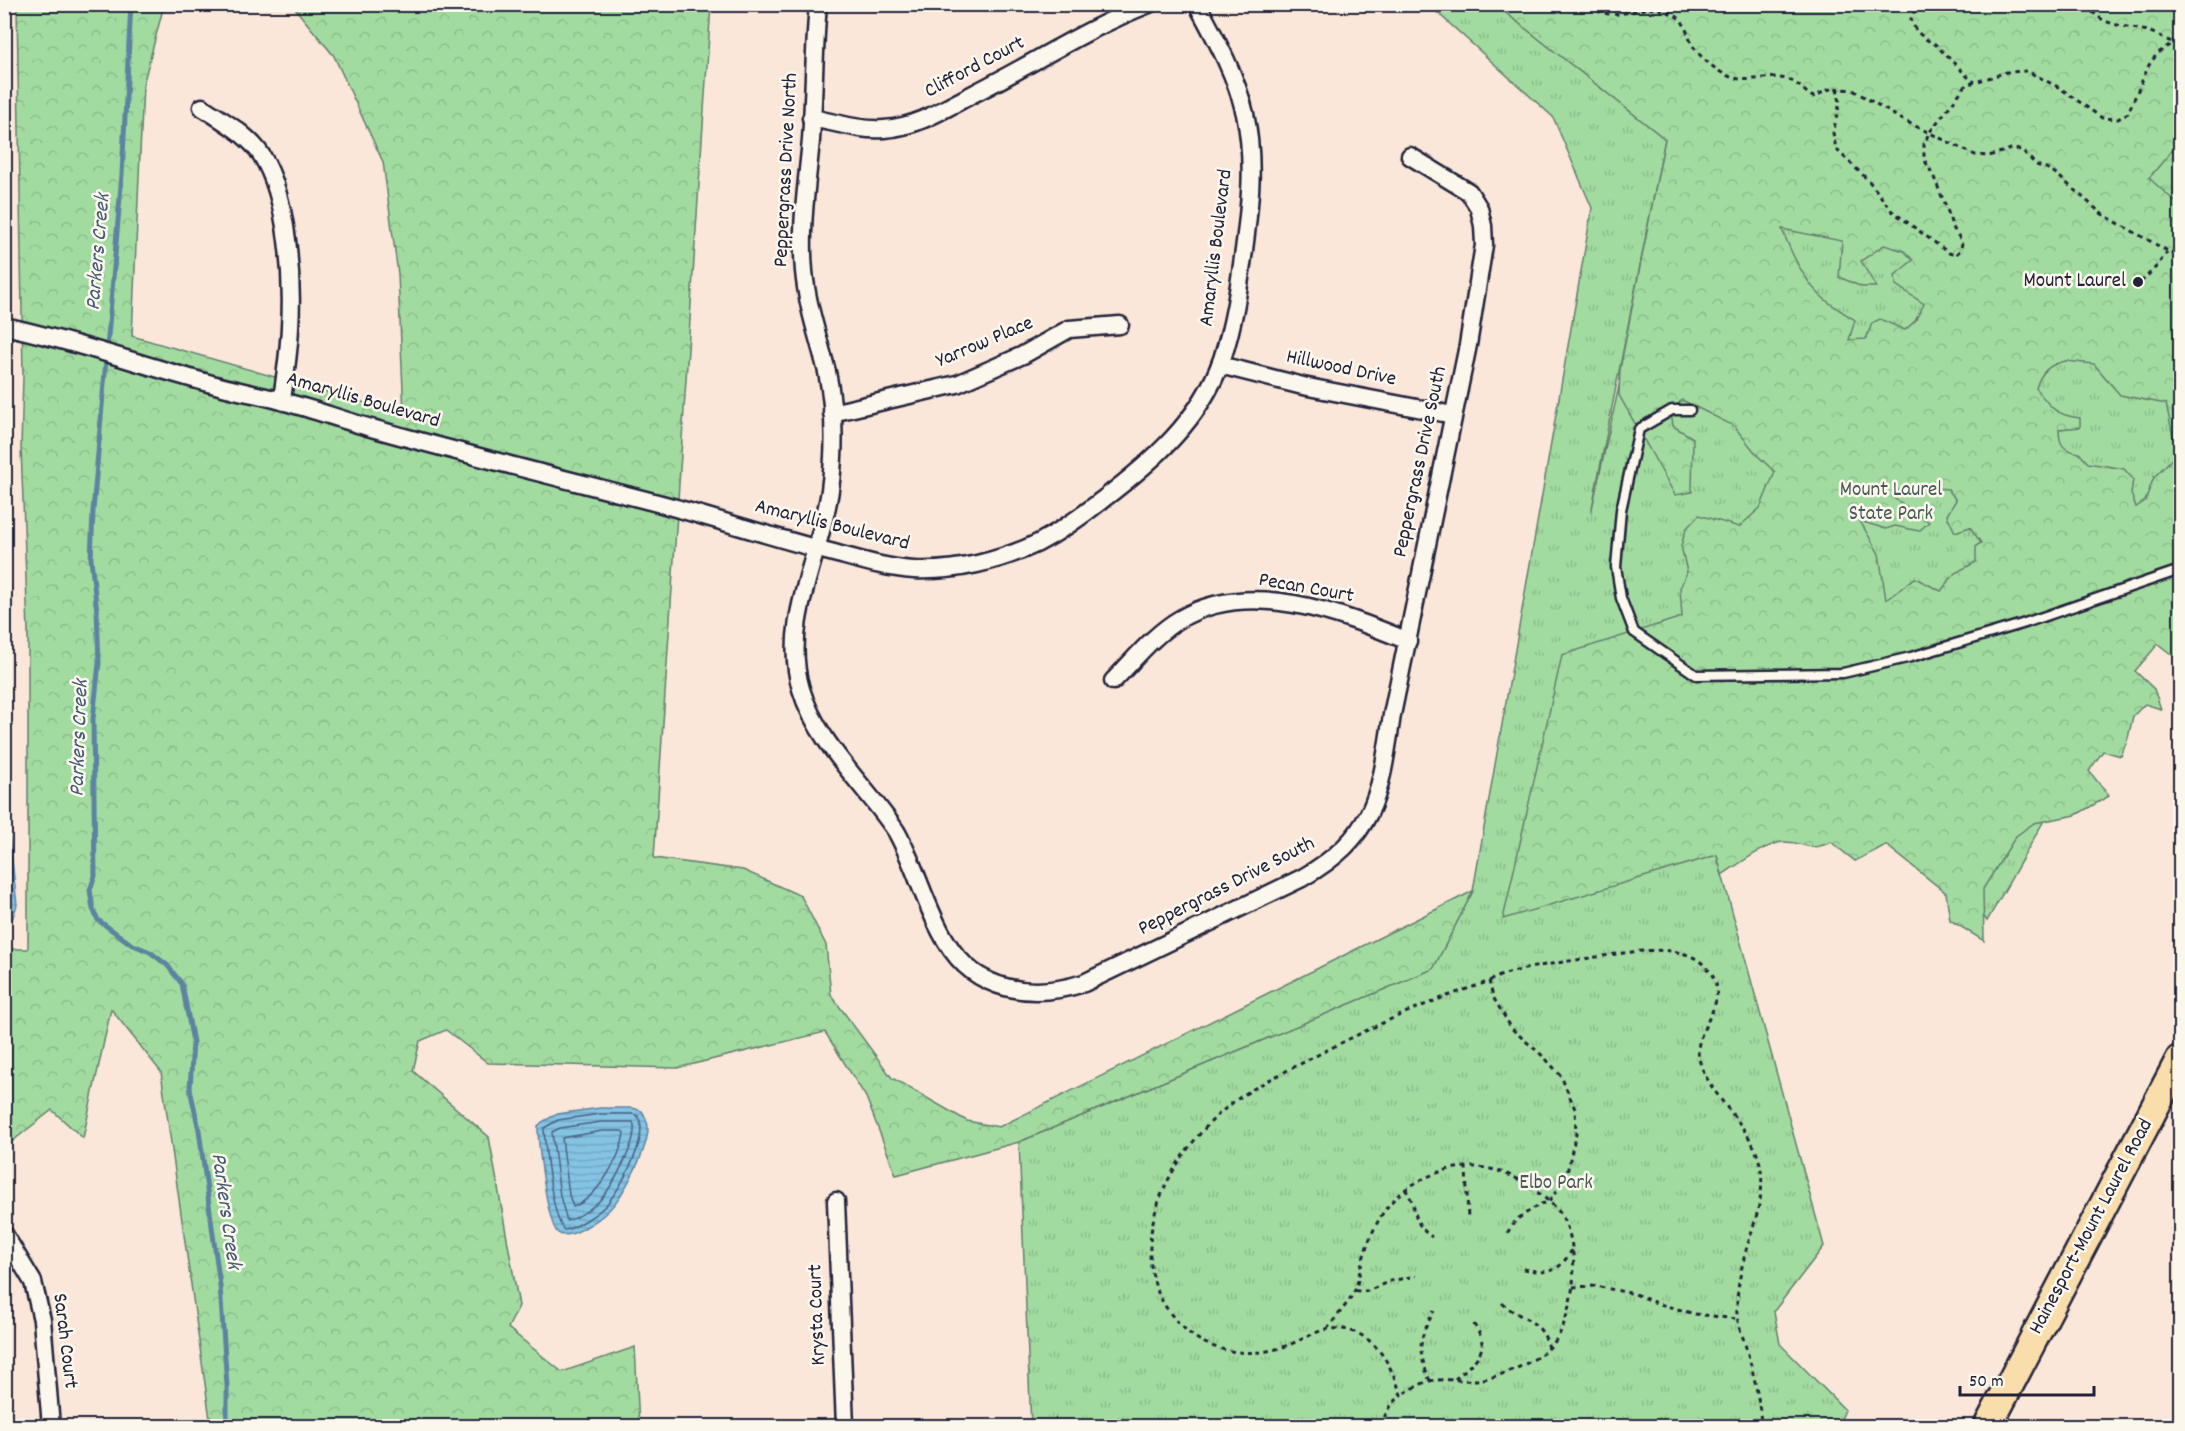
<svg xmlns="http://www.w3.org/2000/svg" width="2185" height="1431" font-family="Dekko,sans-serif">
	<style>
		.grass { fill: url(#grass-tufts); stroke: #627e6e; stroke-width: 1.5 }
		.forest { fill: url(#forest-crowns); stroke: #627e6e; stroke-width: 1.5; fill-rule: evenodd }
		.water { fill: url(#water-rules); stroke: #5d83a0; stroke-width: 1.5 }
		.lines { fill: none; stroke-linecap: round; stroke-linejoin: round }
		.shore { stroke: #49627f; stroke-width: 1.5 }
		.stream { stroke: #5d83a0; stroke-width: 5 }
		.lane-casing { stroke: #22223b; stroke-width: 13 }
		.street-casing { stroke: #22223b; stroke-width: 21 }
		.primary-casing { stroke: #22223b; stroke-width: 32 }
		.path { stroke: #22223b; stroke-width: 3; stroke-dasharray: 4.5 4.5; stroke-linecap: butt }
		.lane { stroke: #fbf7ec; stroke-width: 8 }
		.street { stroke: #fbf7ec; stroke-width: 16 }
		.primary { stroke: #f9deab; stroke-width: 27 }
		.poi-dot { fill: #22223b; stroke: #fbf7ec; stroke-width: 2 }
		.labels { text-anchor: middle; dominant-baseline: central; stroke-width: 5; stroke-linejoin: round; paint-order: stroke }
		.street-label { font-size: 21px; fill: #22223b; stroke: #fbf7ec }
		.poi-label { font-size: 21px; fill: #22223b; stroke: #fbf7ec; text-anchor: end }
		.park-label { font-size: 21px; fill: #485a59; stroke: #fbf7ec }
		.water-label { font-size: 22px; font-style: italic; fill: #445a76; stroke: #fbf7ec }
	</style>
	<defs>
		<pattern id="grass-tufts" width="24" height="20" patternUnits="userSpaceOnUse" patternTransform="scale(1.5)"><rect width="24" height="20" fill="#a2dba0"/><path d="M3 7l-1-3M5 7V3M7 7l1-3M15 17l-1-3M17 17v-4M19 17l1-3" fill="none" stroke="#8bbc8b"/></pattern>
		<pattern id="forest-crowns" width="20" height="18" patternUnits="userSpaceOnUse" patternTransform="scale(1.5)"><rect width="20" height="18" fill="#a2dba0"/><path d="M2 6a3 3 0 1 1 6 0M12 15a3 3 0 1 1 6 0" fill="none" stroke="#8bbc8b"/></pattern>
		<pattern id="water-rules" width="6" height="5" patternUnits="userSpaceOnUse" patternTransform="scale(1.5)"><rect width="6" height="5" fill="#84c3e4"/><path d="M0 2.5h6" fill="none" stroke="#72a7c4"/></pattern>
	</defs>
	<rect width="100%" height="100%" fill="#fae7d9"/>
	<filter id="ink" filterUnits="userSpaceOnUse"><feTurbulence type="fractalNoise" baseFrequency=".0167" numOctaves="2"/><feDisplacementMap in="SourceGraphic" scale="12" xChannelSelector="R" yChannelSelector="G"/><feConvolveMatrix kernelMatrix="1 2 1 2 8 2 1 2 1" color-interpolation-filters="sRGB"/></filter>
	<g filter="url(#ink)">
		<path class="grass" d="M 1429,5 L 1496,5 L 1665,139 L 1591,513 L 1678,119 L 2180,5 L 2180,581 L 1987,921 L 1902,801 L 1717,856 L 1824,1246 L 1774,1311 L 1780,1344 L 1845,1410 L 1838,1426 L 1031,1426 L 1019,1142 L 1433,969 L 1473,891 L 1592,208 L 1553,117 Z"/>
		<g class="forest">
			<path d="M 17,5 L 164,5 L 143,85 L 132,336 L 404,414 L 398,274 L 383,162 L 334,56 L 292,5 L 711,5 L 654,858 L 743,870 L 801,896 L 826,945 L 831,995 L 892,1078 L 967,1121 L 999,1127 L 1473,891 L 1433,969 L 1019,1142 L 896,1175 L 866,1097 L 825,1032 L 677,1068 L 488,1063 L 446,1030 L 420,1041 L 413,1071 L 489,1137 L 519,1306 L 508,1328 L 562,1372 L 635,1347 L 639,1426 L 211,1426 L 161,1072 L 111,1009 L 83,1138 L 52,1110 L 5,1147 L 5,949 L 28,949 L 28,631 L 21,448 L 23,377 Z"/>
			<path d="M 1496,5 L 2180,5 L 2180,141 L 2149,178 L 2180,206 L 2180,661 L 2158,644 L 2135,671 L 2154,689 L 2161,709 L 2145,704 L 2133,716 L 2128,738 L 2121,756 L 2103,751 L 2089,771 L 2109,796 L 2076,815 L 2034,823 L 2016,836 L 1983,889 L 1984,941 L 1950,920 L 1946,893 L 1886,845 L 1855,861 L 1831,842 C 1807,853 1807,842 1785,842 C 1768,842 1737,865 1722,875 L 1717,855 L 1503,919 L 1562,655 L 1682,617 L 1680,588 L 1687,572 L 1681,546 L 1686,529 L 1699,515 L 1739,527 L 1760,508 L 1775,472 L 1758,456 L 1734,426 L 1682,400 L 1671,411 L 1673,426 L 1693,438 L 1692,492 L 1675,495 L 1619,395 L 1620,369 L 1665,139 ZM 1782,229 L 1842,241 L 1839,277 L 1862,287 L 1876,287 L 1861,261 L 1884,245 L 1904,251 L 1913,260 L 1895,275 L 1896,285 L 1924,304 L 1915,321 L 1905,330 L 1880,319 L 1872,323 L 1866,339 L 1849,340 L 1855,320 C 1843,312 1830,305 1820,295 C 1804,280 1790,250 1782,229 ZM 2066,361 L 2094,364 L 2120,395 L 2166,404 L 2177,454 L 2154,477 L 2145,501 L 2136,507 L 2131,494 L 2133,479 L 2124,469 L 2088,463 L 2079,453 C 2063,450 2059,445 2059,429 L 2080,427 L 2080,418 C 2055,415 2050,407 2036,388 C 2041,372 2049,364 2066,361 ZM 1904,486 L 1948,489 L 1956,500 L 1947,515 L 1955,532 L 1970,527 L 1981,543 L 1976,546 L 1976,562 L 1955,573 L 1941,591 L 1915,578 L 1886,600 L 1879,554 L 1860,521 L 1886,529 L 1895,526 L 1919,531 L 1929,522 L 1892,497 Z"/>
		</g>
		<g class="water">
			<path d="M 4,405 L 7,474 L 5,779 L 8,825 L 17,905 L 12,920 L 5,923 Z"/>
			<path d="M 600,1108 L 633,1108 L 642,1111 C 645,1116 648,1122 648,1128 C 648,1149 624,1195 609,1210 C 601,1218 569,1242 558,1233 C 547,1224 538,1143 538,1126 L 542,1122 L 557,1114 Z"/>
		</g>
		<g class="lines">
			<g class="shore">
				<path d="M 4,844 C 7,861 17,905 4,917"/>
				<path d="M 600,1114 L 632,1114 L 638,1116 C 650,1137 621,1187 607,1204 C 599,1213 575,1229 564,1230 C 552,1217 545,1147 544,1128 L 558,1120 Z"/>
				<path d="M 601,1122 L 633,1122 C 640,1138 613,1185 602,1198 C 594,1207 578,1218 567,1221 L 560,1196 L 552,1132 L 560,1128 Z"/>
				<path d="M 602,1131 L 622,1131 L 624,1133 C 621,1158 597,1198 573,1207 L 569,1195 L 562,1138 Z"/>
			</g>
			<path class="stream" d="M 131,4 L 122,174 L 93,511 L 91,559 L 97,612 L 99,663 L 93,719 L 95,876 L 90,890 L 93,909 L 98,920 L 131,944 L 150,952 L 167,965 L 182,984 L 193,1042 L 190,1089 L 199,1130 L 220,1286 L 227,1386 L 227,1426"/>
			<g class="lane-casing">
				<path id="lane" d="M 1690,410 L 1672,410 L 1639,429 L 1621,510 L 1616,567 L 1621,598 L 1634,632 L 1696,675 L 1843,673 L 1911,657 L 2022,624 L 2180,570"/>
			</g>
			<g class="street-casing">
				<g id="street">
					<path d="M 818,4 C 814,50 814,95 811,140 C 807,184 800,227 804,271 C 807,306 819,339 827,372 C 835,410 835,452 830,490 C 821,555 781,622 801,689 C 817,743 865,785 896,831 C 916,866 925,907 946,941 C 976,993 1033,999 1084,983 L 1302,878 C 1377,835 1380,794 1392,715 L 1468,345 L 1484,245 L 1483,226 L 1479,208 L 1469,192 L 1410,156"/>
					<path d="M 202,107 C 223,121 249,135 262,156 C 288,198 293,279 290,327 C 289,352 285,376 282,400"/>
					<path d="M 811,118 C 835,122 860,131 884,129 C 917,127 944,109 973,94 C 1031,65 1087,28 1149,4"/>
					<path d="M 4,326 C 80,342 152,369 227,388 C 246,393 266,396 285,402 C 316,410 345,421 375,429 C 472,456 569,480 665,505 C 720,520 775,538 830,552 C 857,559 885,568 914,570 C 955,572 1000,561 1038,543 C 1061,531 1082,516 1102,500 C 1152,462 1201,420 1222,359 C 1234,324 1239,287 1244,250 C 1250,204 1255,160 1245,114 C 1236,75 1216,39 1197,4"/>
					<path d="M 1220,365 L 1303,386 L 1453,415"/>
					<path d="M 832,413 L 957,384 L 1023,355 L 1069,329 L 1120,325"/>
					<path d="M 1113,681 C 1134,660 1154,634 1180,619 C 1250,578 1340,613 1408,641"/>
					<path d="M 836,1201 L 845,1426"/>
					<path d="M 4,1234 L 33,1282 L 42,1320 L 51,1426"/>
				</g>
			</g>
			<g class="primary-casing">
				<path id="primary" d="M 1988,1426 L 2180,1059"/>
			</g>
			<g class="path">
				<path d="M 1590,4 C 1610,27 1638,3 1661,10 C 1691,18 1682,30 1695,49 C 1702,58 1710,65 1719,71 C 1744,88 1762,73 1786,79 C 1798,82 1803,91 1813,97 L 1832,88 L 1853,90 L 1901,119 L 1975,155 L 1989,156 L 2011,149 L 2022,150 L 2036,165 L 2046,168 L 2055,173 L 2102,214 L 2180,258"/>
				<path d="M 1942,4 L 1915,10 L 1911,19 L 1916,31 L 1927,40 L 1935,44 L 1970,79 L 1975,82"/>
				<path d="M 2087,4 C 2100,28 2128,25 2150,32 C 2161,36 2170,43 2180,44"/>
				<path d="M 2177,4 L 2180,17"/>
				<path d="M 1837,88 L 1840,102 L 1833,133 L 1836,149 L 1869,181 L 1892,211 L 1949,253 L 1955,255 L 1961,250 L 1962,242 L 1952,226 L 1947,209 L 1933,175 L 1924,159 L 1924,144 L 1929,133 L 1966,85 L 2007,72 L 2027,71 L 2060,88 L 2102,118 L 2118,119 L 2128,113 L 2149,65 L 2157,54 L 2172,43 L 2180,31 L 2180,19"/>
				<path d="M 2141,282 L 2157,266 L 2167,252"/>
				<path d="M 1489,981 L 1493,997 L 1512,1029 L 1545,1058 L 1561,1076 L 1575,1109 L 1576,1133 L 1566,1177 L 1549,1202 L 1540,1204 L 1516,1220 L 1505,1236"/>
				<path d="M 1466,1166 L 1468,1220"/>
				<path d="M 1405,1189 C 1419,1207 1410,1223 1432,1237"/>
				<path d="M 1523,1269 C 1549,1274 1557,1274 1572,1250"/>
				<path d="M 1573,1287 L 1595,1286 L 1635,1294 L 1656,1303 L 1695,1314 L 1737,1319"/>
				<path d="M 1355,1291 L 1368,1291 L 1390,1281 L 1416,1276"/>
				<path d="M 1502,1303 C 1522,1321 1541,1318 1549,1348"/>
				<path d="M 1327,1329 C 1336,1317 1347,1305 1354,1292 C 1358,1284 1359,1274 1361,1266 C 1369,1237 1381,1206 1406,1189 C 1450,1159 1495,1159 1537,1192 C 1545,1198 1554,1205 1560,1213 C 1575,1236 1576,1272 1571,1297 C 1567,1315 1563,1334 1550,1347 C 1536,1362 1496,1379 1476,1380 C 1461,1381 1444,1378 1430,1381 C 1421,1383 1410,1390 1401,1395"/>
				<path d="M 1455,1379 C 1476,1359 1494,1350 1472,1322"/>
				<path d="M 1430,1381 C 1417,1349 1418,1340 1434,1311"/>
				<path d="M 1382,1426 C 1384,1413 1392,1404 1401,1395 C 1390,1361 1371,1325 1329,1329 C 1317,1330 1298,1342 1286,1346 C 1254,1358 1211,1354 1186,1330 C 1168,1314 1156,1295 1152,1272 C 1141,1213 1176,1155 1217,1116 C 1243,1091 1277,1076 1308,1060 C 1363,1031 1418,1005 1476,986 C 1488,982 1500,975 1512,972 C 1544,964 1577,960 1610,955 C 1638,951 1684,943 1705,966 C 1738,1000 1691,1027 1699,1059 C 1710,1099 1751,1124 1760,1164 C 1766,1193 1755,1220 1747,1247 C 1741,1268 1736,1292 1737,1315 C 1738,1325 1742,1334 1745,1344 C 1753,1371 1760,1399 1761,1426"/>
			</g>
			<use href="#lane" class="lane"/>
			<use href="#street" class="street"/>
			<use href="#primary" class="primary"/>
		</g>
	</g>
	<circle class="poi-dot" cx="2138" cy="282" r="6"/>
	<g class="labels">
		<g class="street-label">
			<text transform="translate(975 68) rotate(-28)">Clifford Court</text>
			<text transform="translate(787 170) rotate(-87)">Peppergrass Drive North</text>
			<text transform="translate(1217 248) rotate(-83)">Amaryllis Boulevard</text>
			<text transform="translate(985 343) rotate(-23)">Yarrow Place</text>
			<text transform="translate(1341 369) rotate(12)">Hillwood Drive</text>
			<text transform="translate(363 401) rotate(16)">Amaryllis Boulevard</text>
			<text transform="translate(1421 462) rotate(-78)">Peppergrass Drive South</text>
			<text transform="translate(832 526) rotate(14)">Amaryllis Boulevard</text>
			<text transform="translate(1306 589) rotate(10)">Pecan Court</text>
			<text transform="translate(1227 887) rotate(-27)">Peppergrass Drive South</text>
			<text transform="translate(2092 1227) rotate(-62)">Hainesport-Mount Laurel Road</text>
			<text transform="translate(818 1315) rotate(-92)">Krysta Court</text>
			<text transform="translate(64 1341) rotate(83)">Sarah Court</text>
		</g>
		<g class="poi-label">
			<text x="2126" y="282">Mount Laurel</text>
		</g>
		<g class="park-label">
			<text x="1891" y="491">Mount Laurel<tspan x="1891" dy="24">State Park</tspan></text>
			<text x="1556" y="1184">Elbo Park</text>
		</g>
		<g class="water-label">
			<text transform="translate(99 252) rotate(-85)">Parkers Creek</text>
			<text transform="translate(80 738) rotate(-88)">Parkers Creek</text>
			<text transform="translate(225 1211) rotate(82)">Parkers Creek</text>
		</g>
	</g>
	<rect width="2185" height="1431" fill="none" stroke="#fbf7ec" stroke-width="24"/>
	<rect x="12" y="12" width="2161" height="1407" fill="none" stroke="#22223b" stroke-width="2" filter="url(#ink)"/>
	<path d="M1960 1386v9h134v-9" fill="none" stroke="#22223b" stroke-width="3"/>
	<text x="1969" y="1386" font-size="18" fill="#22223b" stroke="#fbf7ec" stroke-width="4.5" paint-order="stroke">50 m</text>
</svg>
